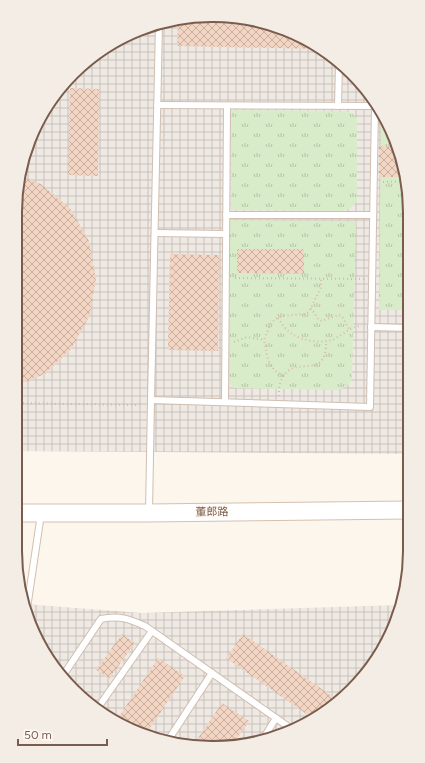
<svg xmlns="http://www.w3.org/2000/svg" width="425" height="763" font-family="Figtree,'Noto Sans SC',sans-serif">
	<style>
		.industrial { fill: url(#industrial-grid) }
		.grass { fill: url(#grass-tufts) }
		.building { fill: url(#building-cross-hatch) }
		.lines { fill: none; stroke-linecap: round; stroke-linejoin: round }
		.lane-casing { stroke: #d1beb0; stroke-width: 8 }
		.secondary-casing { stroke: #d6c0b0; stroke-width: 19 }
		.path { stroke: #d9b8a5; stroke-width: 2; stroke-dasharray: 1 3; stroke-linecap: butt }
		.lane { stroke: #fff; stroke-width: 6 }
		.secondary { stroke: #fff; stroke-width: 17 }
		.labels { text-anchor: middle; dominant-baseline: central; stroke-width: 3; stroke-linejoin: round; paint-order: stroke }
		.street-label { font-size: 11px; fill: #7a5c4d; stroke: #fffaf3 }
		.rim { fill: none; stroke: #7a5c4d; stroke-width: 2 }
	</style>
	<defs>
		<pattern id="industrial-grid" width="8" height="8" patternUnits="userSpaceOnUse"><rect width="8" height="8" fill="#efe9e4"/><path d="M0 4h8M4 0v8" fill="none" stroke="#c7c0bb"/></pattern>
		<pattern id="grass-tufts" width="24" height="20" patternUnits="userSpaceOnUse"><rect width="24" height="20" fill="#d8ecc9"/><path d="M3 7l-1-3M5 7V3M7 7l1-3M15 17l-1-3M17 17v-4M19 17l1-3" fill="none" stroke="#b4c2a5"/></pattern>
		<pattern id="building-cross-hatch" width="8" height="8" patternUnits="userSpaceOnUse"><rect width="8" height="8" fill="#f3d5c3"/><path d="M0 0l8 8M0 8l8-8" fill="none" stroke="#cab0a1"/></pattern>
	</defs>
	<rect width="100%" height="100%" fill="#fdf6ec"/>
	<g class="industrial">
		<path d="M 239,17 L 311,42 L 352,73 L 377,103 L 399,149 L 408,187 L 409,454 L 15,451 L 15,200 L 25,149 L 42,114 L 92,56 L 162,22 Z"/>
		<path d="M 24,604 L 142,613 L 401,605 L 400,614 L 385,647 L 343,699 L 288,733 L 225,748 L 161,741 L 103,715 L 56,671 L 25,614 Z"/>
	</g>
	<g class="grass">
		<path d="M 231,110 L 346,111 L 352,113 L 357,118 L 357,202 L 350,209 L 342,211 L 231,210 Z"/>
		<path d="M 381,117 L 384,117 L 399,149 L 408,187 L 409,310 L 379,310 Z"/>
		<path d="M 229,220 L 356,221 L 352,378 C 349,386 346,388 337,390 L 234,388 L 229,383 Z"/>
	</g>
	<g class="building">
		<path d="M 239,17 L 311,42 L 321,49 L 177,46 L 178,21 Z"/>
		<path d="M 70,88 L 99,89 L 98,176 L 68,175 Z"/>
		<path d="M 379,146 L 398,147 L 400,153 L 400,177 L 379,177 Z"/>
		<path d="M 20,176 L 41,184 L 70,208 L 89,241 L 96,278 L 90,315 L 72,348 L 45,374 L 15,386 L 15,200 Z"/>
		<path d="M 237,249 L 304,249 L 304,274 L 237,273 Z"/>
		<path d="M 170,254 L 219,255 L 218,351 L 168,350 Z"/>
		<path d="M 122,634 L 135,643 L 109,679 L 96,670 Z"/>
		<path d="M 243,634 L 339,701 L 312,718 L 226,658 Z"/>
		<path d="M 158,658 L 185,676 L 146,734 L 116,721 Z"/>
		<path d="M 222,703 L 249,721 L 232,746 L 225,748 L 194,744 Z"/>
	</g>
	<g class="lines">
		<g class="lane-casing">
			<g id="lane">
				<path d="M 159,23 L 151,400 L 370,407 L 375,106"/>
				<path d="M 157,105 L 378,106"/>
				<path d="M 338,106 L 339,63"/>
				<path d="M 226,215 L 373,215"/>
				<path d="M 155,233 L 226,234"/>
				<path d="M 371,327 L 409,328"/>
				<path d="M 225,402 L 227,106"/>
				<path d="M 149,512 L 151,400"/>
				<path d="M 26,615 L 41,514"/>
				<path d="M 62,677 L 101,619 C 119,615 129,619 145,626 L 293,730"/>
				<path d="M 97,709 L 152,631"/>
				<path d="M 263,739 L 276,718"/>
				<path d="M 167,742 L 212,673"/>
			</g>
		</g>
		<g class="secondary-casing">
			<path id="secondary" d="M 15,513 L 148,513 L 409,510"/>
		</g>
		<g class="path">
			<path d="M 383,182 L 407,181"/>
			<path d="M 235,278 L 364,279"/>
			<path d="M 311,308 L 318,319 L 322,321 L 338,315 L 342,316 L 349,329"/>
			<path d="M 278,318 C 282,324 286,330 292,334 C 303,341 322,344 334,339 C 344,334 351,326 362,326"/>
			<path d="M 234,342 L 247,337 L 264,340"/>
			<path d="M 283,376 L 274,370 L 268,360 L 264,340 L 270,325 L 275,319 L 282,316 L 304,314 L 309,312 L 321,287 L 321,279"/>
			<path d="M 279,396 C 279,391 279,385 281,381 C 293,351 327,384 326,341"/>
			<path d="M 15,403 L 135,405 L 142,403"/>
		</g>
		<use href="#lane" class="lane"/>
		<use href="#secondary" class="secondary"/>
	</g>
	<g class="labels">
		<g class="street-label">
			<text transform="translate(212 512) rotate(-1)">董郎路</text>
		</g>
	</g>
	<path d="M0 0H425V763H0ZM212 22H213A190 190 0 0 1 403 212V551A190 190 0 0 1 213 741H212A190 190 0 0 1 22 551V212A190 190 0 0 1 212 22Z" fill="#f4ede6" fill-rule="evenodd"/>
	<path class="rim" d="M212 22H213A190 190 0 0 1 403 212V551A190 190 0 0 1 213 741H212A190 190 0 0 1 22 551V212A190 190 0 0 1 212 22Z"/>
	<path d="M18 739v6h89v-6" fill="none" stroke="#7a5c4d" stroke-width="2"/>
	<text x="24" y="739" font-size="12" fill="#7a5c4d" stroke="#fffaf3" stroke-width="3" paint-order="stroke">50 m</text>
</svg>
